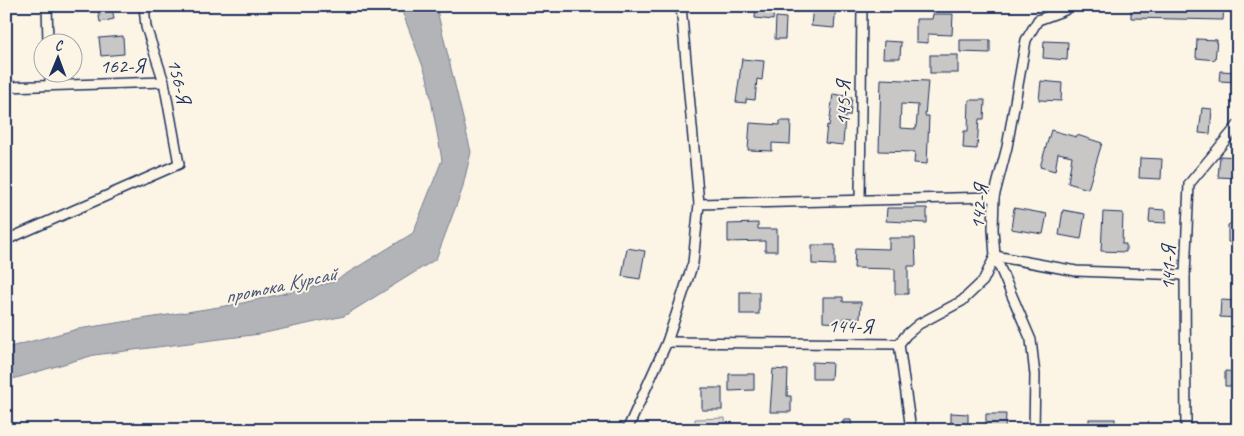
<svg xmlns="http://www.w3.org/2000/svg" width="1244" height="436" font-family="Caveat,sans-serif">
	<style>
		.green { fill: #dfdbd4; stroke: #7d8599 }
		.water { fill: #b2b4b8; stroke: #767f94 }
		.building { fill: #c8c7c6; stroke: #1b2f5e; fill-rule: evenodd }
		.lines { fill: none; stroke-linecap: round; stroke-linejoin: round }
		.street-casing { stroke: #1b2f5e; stroke-width: 12 }
		.street { stroke: #fcf5e5; stroke-width: 9 }
		.labels { text-anchor: middle; dominant-baseline: central; stroke-width: 4; stroke-linejoin: round; paint-order: stroke }
		.street-label { font-size: 20px; fill: #1b2f5e; stroke: #fcf5e5 }
		.water-label { font-size: 21px; font-style: italic; fill: #485779; stroke: #fcf5e5 }
	</style>
	<rect width="100%" height="100%" fill="#fcf5e5"/>
	<filter id="ink" filterUnits="userSpaceOnUse"><feTurbulence type="fractalNoise" baseFrequency=".02" numOctaves="2"/><feDisplacementMap in="SourceGraphic" scale="10" xChannelSelector="R" yChannelSelector="G"/><feConvolveMatrix kernelMatrix="1 2 1 2 8 2 1 2 1" color-interpolation-filters="sRGB"/></filter>
	<g filter="url(#ink)">
		<path class="green" d="M 725,418 L 726,430 L 695,430 L 695,419 Z"/>
		<path class="water" d="M 400,6 L 436,6 L 471,152 L 462,190 L 436,259 L 344,316 L 260,334 L 94,355 L 6,381 L 6,348 L 78,329 L 238,304 L 333,282 L 413,233 L 442,160 L 427,77 Z"/>
		<g class="building">
			<path d="M 756,6 L 774,6 L 773,20 L 755,18 Z"/>
			<path d="M 813,6 L 836,6 L 834,28 L 811,26 Z"/>
			<path d="M 1131,6 L 1224,6 L 1223,20 L 1131,18 Z"/>
			<path d="M 112,8 L 114,19 L 100,22 L 98,11 Z"/>
			<path d="M 933,14 L 953,14 L 952,35 L 928,34 L 928,43 L 916,42 L 916,19 L 932,19 Z"/>
			<path d="M 776,17 L 786,18 L 785,39 L 775,39 Z"/>
			<path d="M 123,36 L 124,54 L 101,56 L 99,38 Z"/>
			<path d="M 1197,39 L 1217,40 L 1215,60 L 1196,58 Z"/>
			<path d="M 960,40 L 990,40 L 990,53 L 960,52 Z"/>
			<path d="M 884,41 L 901,42 L 900,58 L 883,58 Z"/>
			<path d="M 1044,41 L 1068,42 L 1067,60 L 1043,58 Z"/>
			<rect x="930" y="55" width="28" height="18"/>
			<path d="M 742,59 L 764,61 L 762,80 L 757,79 L 755,100 L 746,99 L 746,103 L 736,102 Z"/>
			<path d="M 1220,71 L 1238,72 L 1238,82 L 1219,81 Z"/>
			<path d="M 881,79 L 928,81 L 925,116 L 929,116 L 927,164 L 914,163 L 915,152 L 879,151 ZM 901,104 L 918,105 L 916,129 L 900,128 Z"/>
			<path d="M 1041,81 L 1062,83 L 1061,101 L 1039,100 Z"/>
			<path d="M 833,94 L 852,97 L 850,116 L 845,116 L 843,145 L 825,143 L 827,125 L 829,126 Z"/>
			<path d="M 969,100 L 985,100 L 984,119 L 979,119 L 977,149 L 963,148 L 964,131 L 968,131 Z"/>
			<path d="M 1202,108 L 1212,109 L 1210,134 L 1199,133 Z"/>
			<path d="M 780,121 L 791,121 L 790,144 L 772,143 L 772,151 L 748,150 L 750,123 L 780,125 Z"/>
			<path d="M 1051,130 L 1076,137 L 1077,135 L 1102,143 L 1088,189 L 1068,183 L 1072,156 L 1058,153 L 1055,171 L 1040,167 Z"/>
			<path d="M 1220,156 L 1238,157 L 1238,178 L 1218,177 Z"/>
			<path d="M 1140,158 L 1162,159 L 1161,179 L 1139,178 Z"/>
			<path d="M 887,208 L 927,208 L 927,223 L 886,221 Z"/>
			<path d="M 1014,208 L 1047,214 L 1043,234 L 1011,229 Z"/>
			<path d="M 1150,209 L 1166,210 L 1166,223 L 1149,222 Z"/>
			<path d="M 1063,210 L 1085,214 L 1081,239 L 1059,235 Z"/>
			<path d="M 1103,212 L 1123,213 L 1122,244 L 1126,244 L 1126,252 L 1101,251 Z"/>
			<path d="M 1238,219 L 1238,242 L 1228,242 L 1228,225 Z"/>
			<path d="M 758,223 L 758,229 L 777,229 L 777,251 L 765,251 L 765,241 L 728,242 L 728,224 Z"/>
			<path d="M 889,238 L 915,238 L 916,266 L 908,266 L 908,294 L 895,294 L 895,269 L 854,268 L 855,248 L 889,249 Z"/>
			<path d="M 812,245 L 835,245 L 835,265 L 812,264 Z"/>
			<path d="M 627,248 L 645,251 L 640,279 L 622,276 Z"/>
			<rect x="740" y="292" width="19" height="22"/>
			<path d="M 823,297 L 843,297 L 843,302 L 861,302 L 860,318 L 843,318 L 843,323 L 823,322 Z"/>
			<path d="M 1221,300 L 1238,301 L 1238,318 L 1220,317 Z"/>
			<path d="M 812,362 L 832,363 L 831,379 L 812,379 Z"/>
			<path d="M 773,369 L 788,370 L 787,396 L 791,396 L 791,412 L 770,412 Z"/>
			<path d="M 1225,371 L 1238,372 L 1238,386 L 1225,386 Z"/>
			<path d="M 729,374 L 754,374 L 754,390 L 729,391 Z"/>
			<rect x="702" y="388" width="20" height="22"/>
			<path d="M 951,413 L 968,414 L 968,430 L 951,430 Z"/>
			<path d="M 986,414 L 1006,414 L 1005,430 L 986,430 Z"/>
			<rect x="1089" y="419" width="26" height="11"/>
			<path d="M 843,420 L 851,420 L 852,430 L 844,430 Z"/>
		</g>
		<g class="lines">
			<g class="street-casing">
				<g id="street">
					<path d="M 47,6 L 48,42"/>
					<path d="M 50,72 L 50,85"/>
					<path d="M 6,87 L 164,82"/>
					<path d="M 860,200 L 862,6"/>
					<path d="M 699,204 L 994,197"/>
					<path d="M 6,240 L 179,164 L 164,82 L 146,27 L 144,6"/>
					<path d="M 667,342 L 899,344 L 906,335 L 919,324 L 962,301 L 983,281 L 995,256 L 1076,271 L 1185,275"/>
					<path d="M 899,344 L 911,430"/>
					<path d="M 627,430 L 667,342 L 693,263 L 699,204 L 681,6"/>
					<path d="M 1034,430 L 1035,375 L 1031,340 L 995,256 L 993,229 L 994,197 L 1007,147 L 1026,40 L 1038,20 L 1065,10 L 1069,6"/>
					<path d="M 1186,430 L 1185,275 L 1189,184 L 1238,125"/>
				</g>
			</g>
			<use href="#street" class="street"/>
		</g>
	</g>
	<g class="labels">
		<g class="street-label">
			<text transform="translate(122 66) rotate(-1)">162-Я</text>
			<text transform="translate(179 81) rotate(76)">156-Я</text>
			<text transform="translate(843 103) rotate(-90)">145-Я</text>
			<text transform="translate(979 207) rotate(-85)">142-Я</text>
			<text transform="translate(1168 268) rotate(-89)">141-Я</text>
			<text transform="translate(850 326) rotate(1)">144-Я</text>
		</g>
		<g class="water-label">
			<text transform="translate(280 285) rotate(-12)">протока Курсай</text>
		</g>
	</g>
	<rect width="1244" height="436" fill="none" stroke="#fcf5e5" stroke-width="25"/>
	<rect x="12" y="12" width="1219" height="411" fill="none" stroke="#1b2f5e" stroke-width="2" filter="url(#ink)"/>
	<g transform="translate(58 58) rotate(1)"><circle r="24" fill="#fcf5e5" stroke="#a2a6af"/>
	<path d="M0-4L9 19L0 12L-9 19Z" fill="#1b2f5e"/>
	<text y="-8" font-size="14" font-weight="bold" text-anchor="middle" fill="#1b2f5e">С</text>
	</g>
</svg>
